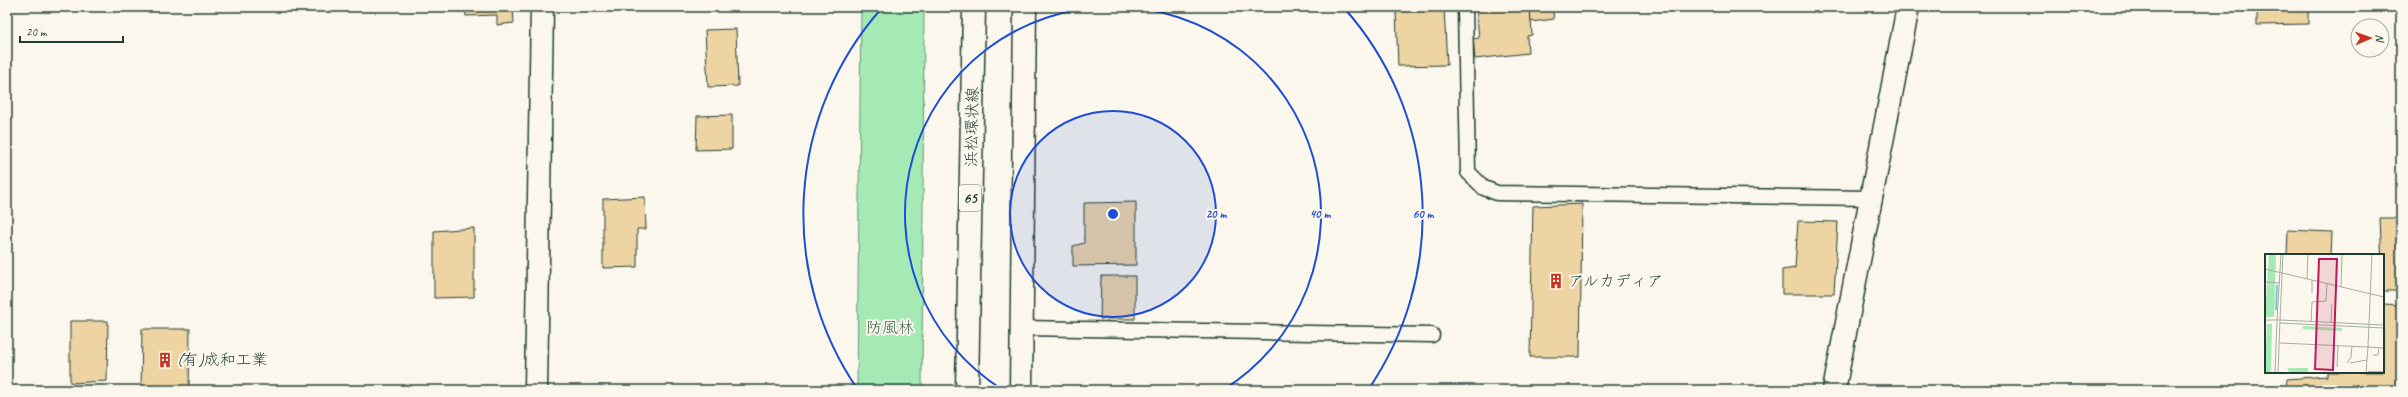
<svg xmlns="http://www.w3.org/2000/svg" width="2408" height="397" font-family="Caveat,'Klee One',sans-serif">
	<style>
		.green { fill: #a5eab5; stroke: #629474 }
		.building { fill: #eed4a3; stroke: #1f3d34 }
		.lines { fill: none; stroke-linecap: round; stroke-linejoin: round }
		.service-casing { stroke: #1f3d34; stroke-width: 17 }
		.tertiary-casing { stroke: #1f3d34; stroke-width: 25 }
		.primary-casing { stroke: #1f3d34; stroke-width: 25 }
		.service { stroke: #fbf7ec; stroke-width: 14 }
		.tertiary { stroke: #fbf7ec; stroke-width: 22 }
		.primary { stroke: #fbf7ec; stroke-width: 22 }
		.ring { fill: none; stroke: #1d4ed8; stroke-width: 2 }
		.labels { text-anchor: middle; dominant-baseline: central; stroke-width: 4; stroke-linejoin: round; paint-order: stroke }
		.shield { fill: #fbf7ec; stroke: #61756b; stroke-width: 1 }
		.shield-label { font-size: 15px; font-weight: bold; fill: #1f3d34 }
		.street-label { font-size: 16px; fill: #1f3d34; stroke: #fbf7ec }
		.poi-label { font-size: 16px; fill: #1f3d34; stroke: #fbf7ec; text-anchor: start }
		.park-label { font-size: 16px; fill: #3a604e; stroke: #fbf7ec }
		.inset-river { fill: none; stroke: #7bcbd6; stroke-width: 2 }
		.inset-road { fill: none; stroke: #a3ada2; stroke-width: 1 }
		.view { fill: #c2185b; fill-opacity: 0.15; stroke: #c2185b; stroke-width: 2 }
		.inset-edge { fill: none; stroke: #1f3d34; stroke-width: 2 }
		.centre { fill: #1d4ed8; stroke: #fbf7ec; stroke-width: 2 }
		.ring-label { font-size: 12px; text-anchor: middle; font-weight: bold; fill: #1d4ed8; stroke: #fbf7ec; stroke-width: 4; stroke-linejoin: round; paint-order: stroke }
	</style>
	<rect width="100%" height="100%" fill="#fbf7ec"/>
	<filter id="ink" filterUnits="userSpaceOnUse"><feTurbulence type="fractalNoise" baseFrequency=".025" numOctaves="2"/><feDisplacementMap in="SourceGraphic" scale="8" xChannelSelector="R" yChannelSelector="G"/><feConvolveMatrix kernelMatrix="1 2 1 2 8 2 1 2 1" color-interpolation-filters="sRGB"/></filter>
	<g filter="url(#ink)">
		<path class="green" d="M 861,7 L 924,7 L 922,390 L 857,390 Z"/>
		<g class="building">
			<path d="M 465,7 L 513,7 L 514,23 L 497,25 L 497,15 L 466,16 Z"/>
			<path d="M 1451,7 L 1444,8 L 1447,65 L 1398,66 L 1396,11 Z"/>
			<path d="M 1476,7 L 1530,7 L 1532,35 L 1527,36 L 1528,53 L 1475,59 L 1473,39 L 1479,38 Z"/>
			<path d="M 1530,7 L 1552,7 L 1554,19 L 1531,22 Z"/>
			<path d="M 2257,7 L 2308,7 L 2308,24 L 2257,25 Z"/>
			<path d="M 736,29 L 738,86 L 708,87 L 705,30 Z"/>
			<path d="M 732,115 L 732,149 L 696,150 L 697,116 Z"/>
			<path d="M 645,197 L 646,229 L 637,229 L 637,267 L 603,268 L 603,199 Z"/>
			<path d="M 1136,202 L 1136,265 L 1073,266 L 1073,246 L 1084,243 L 1084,203 Z"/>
			<path d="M 1582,204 L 1580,357 L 1530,357 L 1533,206 Z"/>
			<path d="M 2380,218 L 2401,218 L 2401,291 L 2383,291 Z"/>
			<path d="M 1798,221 L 1838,222 L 1834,294 L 1782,294 L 1782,270 L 1795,268 Z"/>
			<path d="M 474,228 L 474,297 L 434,298 L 434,231 Z"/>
			<path d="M 2288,230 L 2332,232 L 2331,255 L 2287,255 Z"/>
			<path d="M 1101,276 L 1135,276 L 1135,319 L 1100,319 Z"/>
			<path d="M 2383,304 L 2401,305 L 2401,390 L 2286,390 L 2287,379 L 2327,376 L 2327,372 L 2383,372 Z"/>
			<path d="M 70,321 L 108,321 L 107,381 L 70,383 Z"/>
			<path d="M 142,329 L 190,329 L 189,390 L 141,390 Z"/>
		</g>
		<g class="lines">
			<g class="service-casing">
				<g id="service">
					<path d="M 1465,7 L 1468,172 L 1484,188 L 1497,193 L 1872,198"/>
					<path d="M 1021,328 L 1432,335"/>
				</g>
			</g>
			<g class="tertiary-casing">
				<g id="tertiary">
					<path d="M 536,390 L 542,7"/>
					<path d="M 1834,390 L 1908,7"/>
				</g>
			</g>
			<g class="primary-casing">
				<g id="primary">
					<path d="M 967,390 L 974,7"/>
					<path d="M 1021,390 L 1025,7"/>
				</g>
			</g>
			<use href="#service" class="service"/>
			<use href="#tertiary" class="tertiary"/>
			<use href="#primary" class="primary"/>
		</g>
	</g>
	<circle cx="1113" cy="214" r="103" fill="#1d4ed8" fill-opacity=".12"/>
	<g class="ring">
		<circle cx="1113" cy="214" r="103"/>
		<path d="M1003 390A207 207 0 0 1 1111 7M1115 7A207 207 0 0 1 1223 390"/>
		<path d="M858 390A310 310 0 0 1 881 9M1345 9A310 310 0 0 1 1368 390"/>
	</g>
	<defs>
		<g id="building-bare" transform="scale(1.2)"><path d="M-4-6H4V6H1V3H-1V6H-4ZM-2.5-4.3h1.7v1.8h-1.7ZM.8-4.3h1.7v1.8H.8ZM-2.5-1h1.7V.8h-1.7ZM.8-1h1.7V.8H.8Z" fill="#c8321e" stroke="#fbf7ec" stroke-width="2.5" paint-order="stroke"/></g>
	</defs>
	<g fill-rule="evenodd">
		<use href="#building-bare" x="1556" y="281"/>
		<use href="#building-bare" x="165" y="360"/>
	</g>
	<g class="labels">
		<rect class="shield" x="959" y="185" width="22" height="26" rx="3"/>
		<g class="shield-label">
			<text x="970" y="198">65</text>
		</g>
		<g class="street-label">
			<text transform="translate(972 127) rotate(-89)">浜松環状線</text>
		</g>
		<g class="poi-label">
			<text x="1568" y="281">アルカディア</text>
			<text x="177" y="360">(有)成和工業</text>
		</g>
		<g class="park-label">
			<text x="890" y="328">防風林</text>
		</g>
	</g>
	<g transform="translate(2265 254)">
		<rect width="119" height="119" fill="#fbf7ec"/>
		<path d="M 4,0 L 11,0 L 9,63 L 0,63 ZM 2,70 L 7,70 L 6,119 L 1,119 L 0,115 ZM 38,72 L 77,74 L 77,77 L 38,75 ZM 22,114 L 43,114 L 43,119 L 25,119 Z" fill="#a5eab5"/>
		<path class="inset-river" d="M 11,56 L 12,31M 103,118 L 119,118"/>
		<path class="inset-road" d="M 0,15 L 119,43M 42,25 L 43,0M 0,28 L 14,29M 76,33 L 77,0M 47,39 L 47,26M 0,66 L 15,66 L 13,119M 12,66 L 16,0M 15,66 L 18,0M 15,66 L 119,71M 46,68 L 47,48 L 61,47 L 62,30M 15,69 L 119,74M 66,69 L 67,50M 15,89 L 103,93 L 107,0M 108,101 L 113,101 L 114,94M 82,109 L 86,103 L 87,92M 85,109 L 102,106M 72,113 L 73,92M 10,119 L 12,66M 101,119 L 103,93 L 119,94"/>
		<path class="view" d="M 54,5 L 72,5 L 68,116 L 50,115 Z"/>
		<rect width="119" height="119" class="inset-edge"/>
	</g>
	<circle cx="1113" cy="214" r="6" class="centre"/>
	<g class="ring-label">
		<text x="1216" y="218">20 m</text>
		<text x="1320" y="218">40 m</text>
		<text x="1423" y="218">60 m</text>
	</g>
	<rect width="2408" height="397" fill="none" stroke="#fbf7ec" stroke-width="24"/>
	<rect x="12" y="12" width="2384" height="373" fill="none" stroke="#1f3d34" stroke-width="1.5" filter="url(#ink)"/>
	<g transform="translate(2370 38) rotate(88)"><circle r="19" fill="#fbf7ec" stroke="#a3ada2"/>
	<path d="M0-3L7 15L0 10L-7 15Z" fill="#c8321e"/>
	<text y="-6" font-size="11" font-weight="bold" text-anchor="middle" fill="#1f3d34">N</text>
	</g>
	<path d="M20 36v6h103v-6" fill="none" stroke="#1f3d34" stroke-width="2"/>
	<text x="26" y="36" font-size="12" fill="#1f3d34" stroke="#fbf7ec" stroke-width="3" paint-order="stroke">20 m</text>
</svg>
